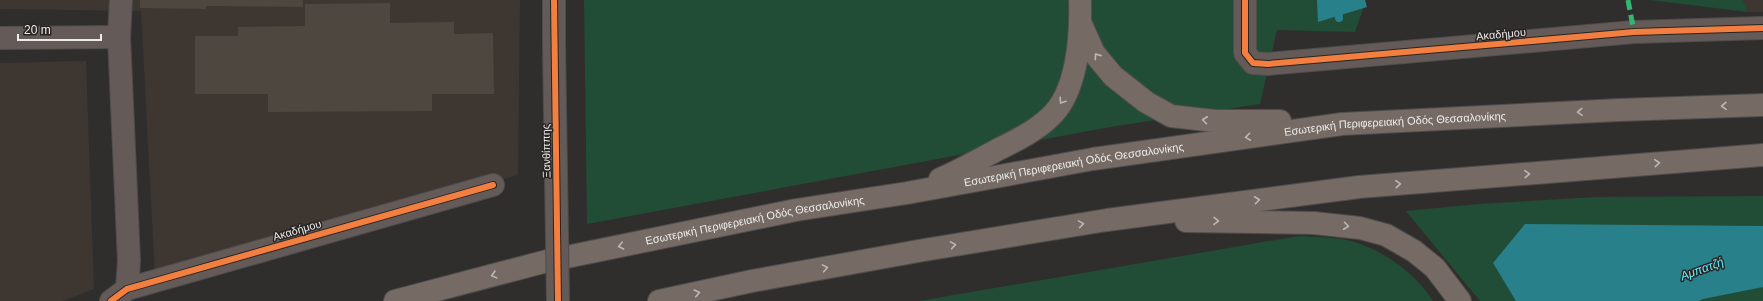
<svg xmlns="http://www.w3.org/2000/svg" width="1763" height="301" font-family="Helvetica,sans-serif">
	<style>
		.built { fill: #3e3631 }
		.green { fill: #214d36 }
		.water { fill: #28808a }
		.lines { fill: none; stroke-linecap: round; stroke-linejoin: round }
		.stream { stroke: #28808a; stroke-width: 8 }
		.building { fill: #4e473f }
		.minor-casing { stroke: #4e4c4c; stroke-width: 24 }
		.highway-casing { stroke: #4e4c4c; stroke-width: 24 }
		.minor { stroke: #645b58; stroke-width: 22 }
		.highway { stroke: #756a64; stroke-width: 22 }
		.minor-bridge-casing { stroke: #4e4c4c; stroke-width: 24; stroke-linecap: butt }
		.minor-bridge { stroke: #645b58; stroke-width: 22 }
		.quiet { stroke: #33b770; stroke-width: 5; stroke-dasharray: 10 5; stroke-linecap: butt }
		.cycleway-casing { stroke: #272422; stroke-width: 8 }
		.cycleway { stroke: #f27e40; stroke-width: 6 }
		.oneway { stroke: #beb8b4 }
		.labels { text-anchor: middle; dominant-baseline: central; stroke-width: 3; stroke-linejoin: round; paint-order: stroke }
		.street-label { font-size: 11px; fill: #eeecea; stroke: #272422 }
		.water-label { font-size: 12px; font-style: italic; fill: #68edfd; stroke: #272422 }
	</style>
	<rect width="100%" height="100%" fill="#302e2d"/>
	<g class="built">
		<path d="M 0,0 L 520,0 L 518,175 L 155,277 L 141,11 L 0,9 Z"/>
		<path d="M 1743,0 L 1763,0 L 1763,12 L 1748,12 Z"/>
		<path d="M 86,61 L 94,289 L 63,301 L 0,301 L 0,63 Z"/>
	</g>
	<g class="green">
		<path d="M 584,0 L 1366,0 L 1355,32 L 1277,30 L 1260,104 L 1110,127 L 587,224 Z"/>
		<path d="M 1650,0 L 1743,0 L 1748,12 Z"/>
		<path d="M 1763,196 L 1763,301 L 1480,301 L 1406,211 L 1479,204 L 1596,197 Z"/>
		<path d="M 1299,236 C 1315,237 1338,237 1354,242 C 1386,252 1415,273 1433,301 L 919,301 Z"/>
	</g>
	<g class="water">
		<path d="M 1317,0 L 1365,0 L 1367,7 L 1318,22 Z"/>
		<path d="M 1525,224 L 1763,226 L 1763,287 L 1703,299 L 1698,301 L 1516,301 L 1493,263 Z"/>
	</g>
	<g class="lines">
		<path class="stream" d="M 1337,0 L 1339,18"/>
	</g>
	<g class="building">
		<path d="M 140,0 L 303,0 L 303,7 L 206,6 L 206,9 L 140,8 Z"/>
		<path d="M 390,3 L 390,23 L 454,22 L 454,34 L 493,33 L 494,94 L 432,94 L 432,111 L 268,112 L 268,94 L 195,94 L 195,36 L 238,36 L 238,27 L 305,26 L 305,4 Z"/>
	</g>
	<g class="lines">
		<g class="minor-casing">
			<g id="minor">
				<path d="M 121,0 L 119,37 L 129,261 L 127,289"/>
				<path d="M 554,0 L 554,45"/>
				<path d="M 1245,0 L 1245,53 L 1253,63 L 1268,64 L 1634,32 L 1763,28"/>
				<path d="M 0,38 L 119,37"/>
				<path d="M 111,301 L 127,289 L 493,185"/>
			</g>
		</g>
		<g class="highway-casing">
			<g id="highway">
				<path d="M 1081,24 L 1094,53 L 1113,76 L 1146,102 L 1171,116 L 1215,121 L 1280,121"/>
				<path d="M 940,179 C 959,171 978,160 997,150 C 1015,141 1034,132 1049,118 C 1078,93 1081,35 1080,0"/>
				<path d="M 1186,221 L 1314,223 L 1360,228 L 1386,235 L 1414,251 L 1435,268 L 1460,301"/>
				<path id="s1" d="M 395,301 L 547,261 L 796,210 L 907,193 L 1093,159 L 1342,124 L 1619,110 L 1763,105"/>
				<path d="M 659,301 L 752,281 L 924,250 L 1107,220 L 1359,187 L 1763,155"/>
			</g>
		</g>
		<use href="#minor" class="minor"/>
		<use href="#highway" class="highway"/>
		<g class="minor-bridge-casing">
			<path id="minor-bridge" d="M 554,45 L 558,301"/>
		</g>
		<use href="#minor-bridge" class="minor-bridge"/>
		<path class="quiet" d="M 1628,0 L 1634,32"/>
		<g class="cycleway-casing">
			<g id="cycleway">
				<path d="M 554,0 L 558,301"/>
				<path d="M 1245,0 L 1245,53 L 1253,63 L 1268,64 L 1634,32 L 1763,28"/>
				<path d="M 111,301 L 127,289 L 493,185"/>
			</g>
		</g>
		<use href="#cycleway" class="cycleway"/>
	</g>
	<defs><path id="oneway-chevron" d="M-2-3.5L2.5 0L-2 3.5" fill="none" stroke-width="1.6" stroke-linecap="round" stroke-linejoin="round"/></defs>
	<g class="oneway">
		<use href="#oneway-chevron" transform="translate(1097 56) rotate(-125)"/>
		<use href="#oneway-chevron" transform="translate(1062 101) rotate(124)"/>
		<use href="#oneway-chevron" transform="translate(1724 106) rotate(178)"/>
		<use href="#oneway-chevron" transform="translate(1580 112) rotate(177)"/>
		<use href="#oneway-chevron" transform="translate(1205 120) rotate(-173)"/>
		<use href="#oneway-chevron" transform="translate(1248 137) rotate(172)"/>
		<use href="#oneway-chevron" transform="translate(1657 163) rotate(-5)"/>
		<use href="#oneway-chevron" transform="translate(1527 174) rotate(-4)"/>
		<use href="#oneway-chevron" transform="translate(1398 184) rotate(-4)"/>
		<use href="#oneway-chevron" transform="translate(1257 200) rotate(-7)"/>
		<use href="#oneway-chevron" transform="translate(1216 221) rotate(1)"/>
		<use href="#oneway-chevron" transform="translate(1081 224) rotate(-9)"/>
		<use href="#oneway-chevron" transform="translate(1346 226) rotate(7)"/>
		<use href="#oneway-chevron" transform="translate(953 245) rotate(-9)"/>
		<use href="#oneway-chevron" transform="translate(621 246) rotate(168)"/>
		<use href="#oneway-chevron" transform="translate(825 268) rotate(-10)"/>
		<use href="#oneway-chevron" transform="translate(494 275) rotate(165)"/>
		<use href="#oneway-chevron" transform="translate(697 293) rotate(-12)"/>
	</g>
	<g class="labels">
		<g class="street-label">
			<text transform="translate(1501 34) rotate(-5)">Ακαδήμου</text>
			<text stroke="none"><textPath href="#s1" startOffset="1017">Εσωτερική Περιφερειακή Οδός Θεσσαλονίκης</textPath></text>
			<text transform="translate(546 151) rotate(-91)">Ξανθίππης</text>
			<text stroke="none"><textPath href="#s1" startOffset="693">Εσωτερική Περιφερειακή Οδός Θεσσαλονίκης</textPath></text>
			<text stroke="none"><textPath href="#s1" startOffset="369">Εσωτερική Περιφερειακή Οδός Θεσσαλονίκης</textPath></text>
			<text transform="translate(297 230) rotate(-16)">Ακαδήμου</text>
		</g>
		<g class="water-label">
			<text transform="translate(1702 269) rotate(-20)">Αμπατζή</text>
		</g>
	</g>
	<path d="M18 34v6h83v-6" fill="none" stroke="#eeecea" stroke-width="2"/>
	<text x="24" y="34" font-size="12" fill="#eeecea" stroke="#272422" stroke-width="3" paint-order="stroke">20 m</text>
</svg>
